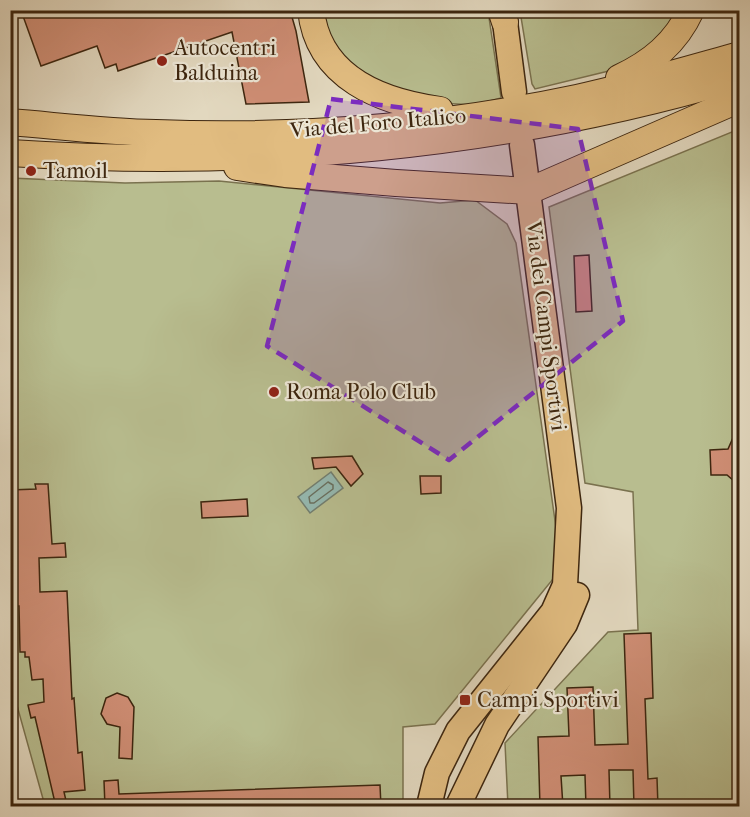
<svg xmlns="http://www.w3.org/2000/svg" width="750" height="817" font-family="'IM FELL French Canon',serif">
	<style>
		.green { fill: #b8bd8f; stroke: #7a724f; stroke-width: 1.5 }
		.water { fill: #95bab2; stroke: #727f71; stroke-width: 1.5 }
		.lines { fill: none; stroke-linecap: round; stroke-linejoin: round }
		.shore { stroke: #697060; stroke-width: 1.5 }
		.building { fill: #cf8e75; stroke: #3d260f; stroke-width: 1.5 }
		.primary-casing { stroke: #3d260f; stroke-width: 27 }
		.trunk-casing { stroke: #3d260f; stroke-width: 28 }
		.primary { stroke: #e1bc80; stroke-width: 24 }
		.trunk { stroke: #e1bc80; stroke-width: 26 }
		.marked { fill: #7b2cbf; fill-opacity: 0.2; stroke: #7b2cbf; stroke-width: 4.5; stroke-dasharray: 12 8; stroke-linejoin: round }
		.poi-dot { fill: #8f2418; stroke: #ece6d5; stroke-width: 2 }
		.labels { text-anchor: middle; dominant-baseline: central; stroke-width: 4.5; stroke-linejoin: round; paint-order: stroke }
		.poi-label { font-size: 22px; fill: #3d260f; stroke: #ece6d5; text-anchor: start }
		.street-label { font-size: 22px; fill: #3d260f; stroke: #ece6d5 }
	</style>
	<rect width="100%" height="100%" fill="#e2d8bf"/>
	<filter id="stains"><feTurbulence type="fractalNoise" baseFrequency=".00333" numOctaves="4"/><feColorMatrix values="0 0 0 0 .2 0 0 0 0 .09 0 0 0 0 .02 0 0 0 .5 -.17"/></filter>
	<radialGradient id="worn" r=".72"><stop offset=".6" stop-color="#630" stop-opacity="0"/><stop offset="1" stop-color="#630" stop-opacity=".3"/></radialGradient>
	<g class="green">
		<path d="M 322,10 L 488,11 L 501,98 L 474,105 L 425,102 L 392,94 L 335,54 Z"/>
		<path d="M 520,11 L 679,11 L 658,44 L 621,68 L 535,89 L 532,84 Z"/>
		<path d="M 739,129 L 739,806 L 508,806 L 505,743 L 608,632 L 638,630 L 633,492 L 585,483 L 549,207 Z"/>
		<path d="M 10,178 L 125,183 L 219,181 L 440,203 L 475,200 L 507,224 L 516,243 L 558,542 L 553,579 L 435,724 L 403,727 L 403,806 L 45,806 L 11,684 Z"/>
	</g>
	<path class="water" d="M 331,472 L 343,488 L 310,513 L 298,497 Z"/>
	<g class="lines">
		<path class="shore" d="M 328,482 L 333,485 L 333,489 L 314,503 L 310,503 L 309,497 Z"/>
	</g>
	<g class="building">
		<path d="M 40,10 L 290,10 L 296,31 L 309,102 L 246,104 L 232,32 L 118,71 L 116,64 L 105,68 L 97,46 L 41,66 L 23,16 Z"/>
		<path d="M 589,255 L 592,311 L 576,312 L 574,256 Z"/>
		<path d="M 732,440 L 736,448 L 740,448 L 740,475 L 734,481 L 727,475 L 711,475 L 710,450 L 728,449 Z"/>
		<path d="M 352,456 L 363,474 L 351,486 L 336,467 L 314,469 L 312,458 Z"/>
		<path d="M 420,476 L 441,476 L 441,493 L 421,494 Z"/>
		<path d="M 35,484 L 48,484 L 52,544 L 65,543 L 66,557 L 39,558 L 40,592 L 67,591 L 72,699 L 74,698 L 78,753 L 82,752 L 85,790 L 64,792 L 67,805 L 59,807 L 56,807 L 35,717 L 31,718 L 28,705 L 44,702 L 43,679 L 32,680 L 29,657 L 25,657 L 25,652 L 20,652 L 19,606 L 10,606 L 10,490 L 36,489 Z"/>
		<path d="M 247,499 L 248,516 L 202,518 L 201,502 Z"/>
		<path d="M 651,633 L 653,698 L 645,699 L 648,779 L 657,778 L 658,807 L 634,807 L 633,770 L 609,770 L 610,807 L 586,807 L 585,775 L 561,776 L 563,807 L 540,807 L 538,737 L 569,736 L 567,688 L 593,687 L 595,745 L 628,744 L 624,634 Z"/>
		<path d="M 117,693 L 128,697 L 134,707 L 132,759 L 119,758 L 120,727 L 107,724 L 101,714 L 106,698 Z"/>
		<path d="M 118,780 L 119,794 L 380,785 L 381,807 L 105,807 L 104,781 Z"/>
	</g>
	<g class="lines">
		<g class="primary-casing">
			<g id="primary">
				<path d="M 505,22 L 514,92"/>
				<path d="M 429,806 L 437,773 L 458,731 L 553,612 L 565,585 L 569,508 L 522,145"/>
				<path d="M 458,806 L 497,725 L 565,624 L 577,595"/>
			</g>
		</g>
		<g class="trunk-casing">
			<g id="trunk">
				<path d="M 311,10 C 318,78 382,102 440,110"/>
				<path d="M 501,10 L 505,22"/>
				<path d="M 619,78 C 651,63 676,43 691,10"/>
				<path d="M 10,122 C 59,126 107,132 156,133 C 295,138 440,127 577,98 C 632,86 686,70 740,55"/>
				<path d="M 10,153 C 255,169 504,147 740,77"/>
				<path d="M 237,167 L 285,174 L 396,183 L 529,191 L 740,99"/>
			</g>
		</g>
		<use href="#primary" class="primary"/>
		<use href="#trunk" class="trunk"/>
	</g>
	<path class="marked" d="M 331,99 L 578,129 L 623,321 L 449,460 L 267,346 Z"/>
	<g class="poi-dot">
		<circle cx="162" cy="61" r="6"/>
		<circle cx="31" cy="171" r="6"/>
		<circle cx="274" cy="392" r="6"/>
		<rect x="459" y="694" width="12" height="12" rx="3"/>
	</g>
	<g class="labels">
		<g class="poi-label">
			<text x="174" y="48">Autocentri<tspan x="174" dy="25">Balduina</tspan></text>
			<text x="43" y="171">Tamoil</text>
			<text x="286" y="392">Roma Polo Club</text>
			<text x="477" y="700">Campi Sportivi</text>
		</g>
		<g class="street-label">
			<text transform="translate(378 123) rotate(-5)">Via del Foro Italico</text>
			<text transform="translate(546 326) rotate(83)">Via dei Campi Sportivi</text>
		</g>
	</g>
	<rect width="750" height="817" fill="none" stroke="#e2d8bf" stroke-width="36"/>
	<rect x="12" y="12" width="726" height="793" fill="none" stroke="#3d260f" stroke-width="3"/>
	<rect x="18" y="18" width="714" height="781" fill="none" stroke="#3d260f" stroke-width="1.5"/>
	<rect width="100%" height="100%" filter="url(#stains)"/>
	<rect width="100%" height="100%" fill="url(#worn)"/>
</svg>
